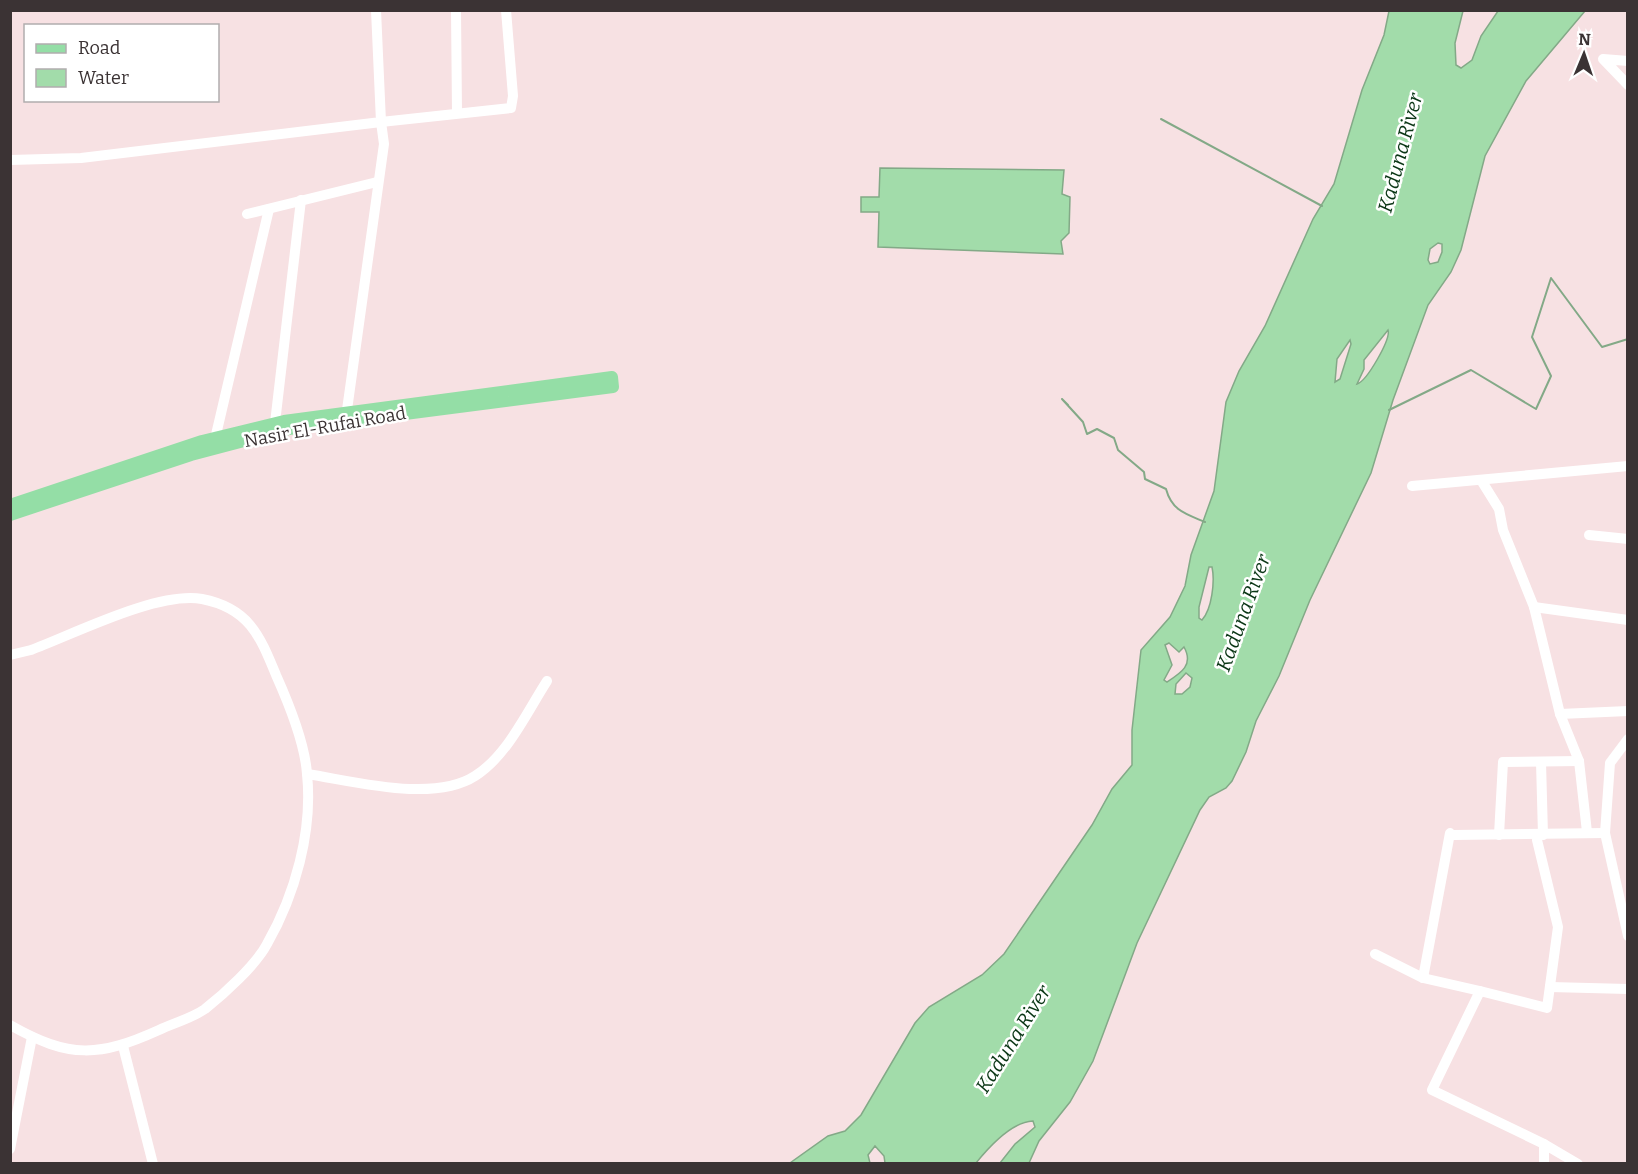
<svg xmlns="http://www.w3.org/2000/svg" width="1638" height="1174" font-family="Bitter,serif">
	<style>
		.water { fill: #a2dcaa; stroke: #83a987; stroke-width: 1.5; fill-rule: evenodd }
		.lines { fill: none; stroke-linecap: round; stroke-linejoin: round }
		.stream { stroke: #83a987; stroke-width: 2 }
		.minor { stroke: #fff; stroke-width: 10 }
		.major { stroke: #94dea6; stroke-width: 12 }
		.labels { text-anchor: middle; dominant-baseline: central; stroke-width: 5; stroke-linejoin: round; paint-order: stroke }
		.street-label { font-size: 18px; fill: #3b3334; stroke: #fff }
		.water-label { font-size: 20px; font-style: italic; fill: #0a3615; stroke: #fff }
	</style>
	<rect width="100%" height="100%" fill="#f7e1e3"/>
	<g class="water">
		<path d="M 1389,11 L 1463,11 L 1455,43 L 1456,65 L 1461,68 L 1472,60 L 1481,36 L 1498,11 L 1585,11 L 1526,81 L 1485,156 L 1461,250 L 1451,272 L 1428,305 L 1393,400 L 1371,473 L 1310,600 L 1279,676 L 1256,721 L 1246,752 L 1232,781 L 1226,788 L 1209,797 L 1200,810 L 1137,943 L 1093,1061 L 1070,1102 L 1039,1141 L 1029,1163 L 1000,1163 L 1015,1144 L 1035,1127 L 1033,1121 C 1011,1122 989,1147 976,1163 L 885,1163 L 884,1156 L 875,1146 L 868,1155 L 870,1163 L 790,1163 L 828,1136 L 845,1131 L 861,1115 L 915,1023 L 929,1007 L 982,975 L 1004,954 L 1092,825 L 1112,789 L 1132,765 L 1132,730 L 1141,650 L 1170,617 L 1185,586 L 1191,555 L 1214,491 L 1226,402 L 1239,371 L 1265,326 L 1313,219 L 1334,184 L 1362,90 L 1384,35 ZM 1438,243 L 1442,244 L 1442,252 L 1438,262 L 1430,264 L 1428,260 L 1430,249 ZM 1388,330 C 1391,339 1367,381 1357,384 L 1364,369 L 1364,360 ZM 1350,340 L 1351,344 L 1340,379 L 1335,382 L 1337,359 ZM 1209,567 L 1212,567 C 1215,581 1212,609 1202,620 L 1199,618 L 1199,607 ZM 1169,643 L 1179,652 L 1184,647 C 1194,665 1181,673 1167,682 L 1164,680 L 1172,665 L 1165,645 ZM 1186,673 L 1192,678 L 1190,687 L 1182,694 L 1175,694 L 1176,684 Z"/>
		<path d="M 880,168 L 1064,170 L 1062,194 L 1070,197 L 1069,233 L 1061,241 L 1063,254 L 878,247 L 879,212 L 861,212 L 861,197 L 879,197 Z"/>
	</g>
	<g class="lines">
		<g class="stream">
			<path d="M 1161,119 L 1322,206"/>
			<path d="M 1068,405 L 1062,399 L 1083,422 L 1087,434 L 1097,429 L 1114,438 L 1118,450 L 1144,472 L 1145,479 L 1166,489 C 1172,511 1186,514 1205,522"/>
			<path d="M 1389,410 L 1471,370 L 1536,409 L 1551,376 L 1532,337 L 1551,278 L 1602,347 L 1628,339"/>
		</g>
		<g class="minor">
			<path d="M 456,10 L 457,113"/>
			<path d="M 1628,61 L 1603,59 L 1628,85"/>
			<path d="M 10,160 L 81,158 L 381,122 L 376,10"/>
			<path d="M 247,214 L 377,182"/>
			<path d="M 347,410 L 384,144 L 381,122 L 511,108 L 513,96 L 506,10"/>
			<path d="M 275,423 L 301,200"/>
			<path d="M 215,439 L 269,209"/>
			<path d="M 1481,480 L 1499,509 L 1503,530 L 1534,607 L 1560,714 L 1579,761 L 1587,832"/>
			<path d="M 1412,486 L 1628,466"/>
			<path d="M 1589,535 L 1628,539"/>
			<path d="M 1534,607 L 1628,620"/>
			<path d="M 10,655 L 31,650 C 74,634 158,591 202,599 C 249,608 260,636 276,675 C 289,704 305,743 307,774 C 313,831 295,895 267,944 C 256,965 224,994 205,1009 C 192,1018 174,1023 159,1030 C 99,1057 70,1059 10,1025"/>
			<path d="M 1560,714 L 1628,711"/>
			<path d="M 1628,739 L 1610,763 L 1605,833 L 1628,936"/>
			<path d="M 1541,762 L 1543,835"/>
			<path d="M 307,774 C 354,781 433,803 475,776 C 507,756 527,712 547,681"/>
			<path d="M 1454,835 L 1605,833"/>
			<path d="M 1499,835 L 1503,762 L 1579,761"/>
			<path d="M 1375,954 L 1423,978 L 1480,991 L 1432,1090 L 1544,1144 L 1544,1164"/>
			<path d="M 1423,978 L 1450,833"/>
			<path d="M 1550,987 L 1628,989"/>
			<path d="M 1480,991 L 1547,1008 L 1558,927 L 1537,840"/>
			<path d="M 123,1046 L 153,1164"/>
			<path d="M 1544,1144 L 1578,1164"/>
			<path d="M 10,1149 L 32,1037"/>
		</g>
		<path class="major" d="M 10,505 L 202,441 L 284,421 L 612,377 L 613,387 L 289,429 L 191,455 L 10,515"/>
	</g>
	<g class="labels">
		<g class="street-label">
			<text transform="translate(325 427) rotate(-10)">Nasir El-Rufai Road</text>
		</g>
		<g class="water-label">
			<text transform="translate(1400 153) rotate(-75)">Kaduna River</text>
			<text transform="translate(1243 613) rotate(-70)">Kaduna River</text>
			<text transform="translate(1013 1039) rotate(-58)">Kaduna River</text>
		</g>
	</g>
	<rect width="1638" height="1174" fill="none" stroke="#3b3334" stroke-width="24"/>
	<rect x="24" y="24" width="195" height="78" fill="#ffffff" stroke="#b1adae" stroke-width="1.5"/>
	<rect x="36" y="44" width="30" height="9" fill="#94dea6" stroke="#b1adae" stroke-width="1.5"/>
	<text x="78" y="54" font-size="18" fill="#3b3334">Road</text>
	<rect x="36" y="69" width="30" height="18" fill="#a2dcaa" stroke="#b1adae" stroke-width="1.5"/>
	<text x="78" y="84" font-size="18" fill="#3b3334">Water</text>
	<g transform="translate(1584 54) rotate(2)" stroke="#ffffff" stroke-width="4.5" paint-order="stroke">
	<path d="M0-4.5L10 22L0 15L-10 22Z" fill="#3b3334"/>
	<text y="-9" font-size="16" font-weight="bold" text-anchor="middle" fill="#3b3334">N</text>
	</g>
</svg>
